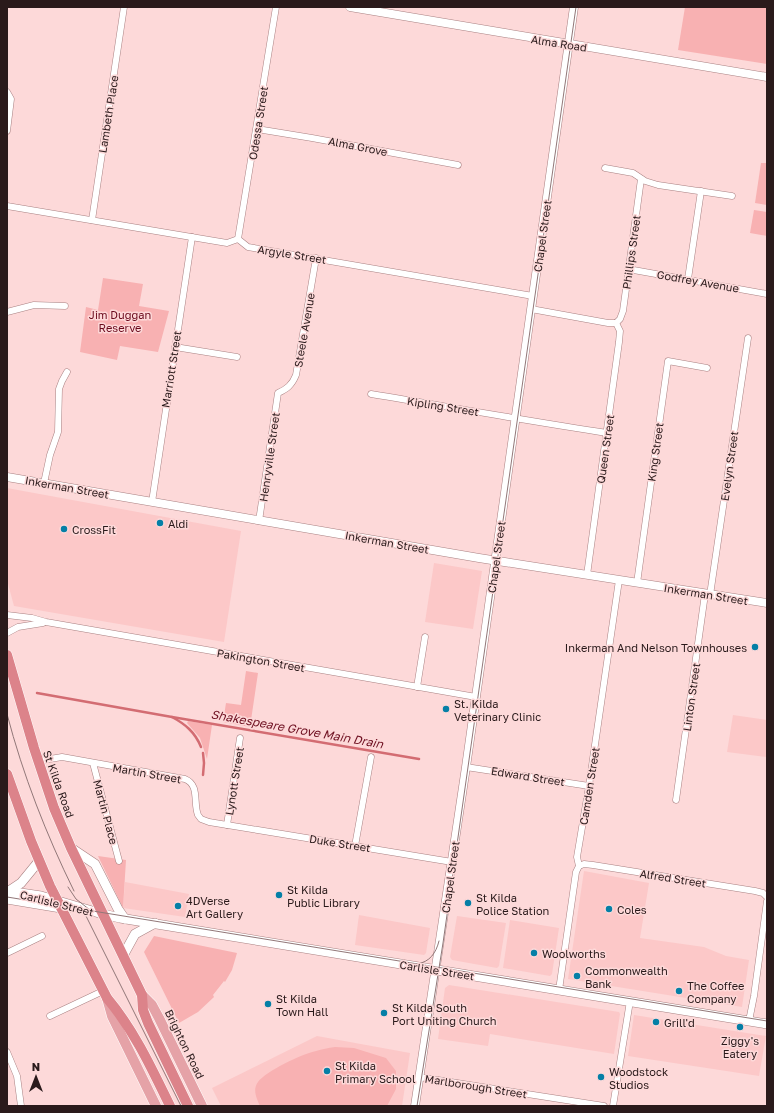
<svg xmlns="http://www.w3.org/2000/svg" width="774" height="1113" font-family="'Golos Text',sans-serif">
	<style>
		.built { fill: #fcc8c8 }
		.green { fill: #f8b1b2 }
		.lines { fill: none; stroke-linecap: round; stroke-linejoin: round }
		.stream { stroke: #d36c72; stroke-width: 2.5 }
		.minor-casing { stroke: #a98182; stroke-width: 7 }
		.tertiary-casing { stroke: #a98182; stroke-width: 9 }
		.secondary-casing { stroke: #a98182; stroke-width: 10 }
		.primary-casing { stroke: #fff; stroke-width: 11 }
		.trunk-casing { stroke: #fff; stroke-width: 11 }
		.minor { stroke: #fff; stroke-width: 6 }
		.tertiary { stroke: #fff; stroke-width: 8 }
		.secondary { stroke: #fff; stroke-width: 9 }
		.primary { stroke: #e5a2a7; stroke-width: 10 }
		.trunk { stroke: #dc838a; stroke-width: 10 }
		.tram { stroke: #917778; stroke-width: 1 }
		.poi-dot { fill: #057fa6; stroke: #fdd9d9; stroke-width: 1.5 }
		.labels { text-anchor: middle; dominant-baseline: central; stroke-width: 3; stroke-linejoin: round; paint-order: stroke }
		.street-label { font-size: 11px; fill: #2a1a1b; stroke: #fdd9d9 }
		.park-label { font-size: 11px; fill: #6b0a1d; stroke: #fdd9d9 }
		.poi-label { font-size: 11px; fill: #2a1a1b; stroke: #fdd9d9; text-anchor: start }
		.water-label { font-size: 12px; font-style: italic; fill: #6e0f20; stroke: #fdd9d9 }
	</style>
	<rect width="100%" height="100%" fill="#fdd9d9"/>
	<g class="built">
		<path d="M 7,488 L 241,531 L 224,642 L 14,606 L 7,580 Z"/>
		<path d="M 434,563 L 482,571 L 473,629 L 425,622 Z"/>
		<path d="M 733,715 L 767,720 L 767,757 L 727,752 Z"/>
		<path d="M 584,871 L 649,883 L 640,938 L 704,947 L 726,956 L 749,960 L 742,1007 L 568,979 Z"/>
		<path d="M 125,882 L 189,894 L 185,917 L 123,908 Z"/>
		<path d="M 359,915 L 430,928 L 426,953 L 424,955 L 355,945 Z"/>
		<path d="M 457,916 L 506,923 L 499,966 L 497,968 L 452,960 L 450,957 Z"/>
		<path d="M 510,920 L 559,928 L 552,974 L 550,976 L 503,968 Z"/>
		<path d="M 449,985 L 619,1012 L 620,1014 L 614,1054 L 490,1034 L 488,1046 L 438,1039 L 445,988 Z"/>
		<path d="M 634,1015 L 766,1036 L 759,1076 L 628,1056 Z"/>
		<path d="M 317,1036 L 410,1053 L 402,1106 L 221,1106 L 212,1088 Z"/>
	</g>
	<g class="green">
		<path d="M 685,7 L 767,7 L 767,64 L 678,50 Z"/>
		<path d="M 761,163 L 767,163 L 767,205 L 755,203 Z"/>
		<path d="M 754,210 L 767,212 L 767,236 L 750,233 Z"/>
		<path d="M 103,278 L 143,284 L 139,306 L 169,311 L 158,352 L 120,346 L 117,360 L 80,352 L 86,307 L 98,310 Z"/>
		<path d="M 246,671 L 258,673 L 250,727 L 223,722 L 226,703 L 241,705 Z"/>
		<path d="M 188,721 L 212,725 L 207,759 L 200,738 L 187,723 Z"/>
		<path d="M 98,856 L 126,860 L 123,908 Z"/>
		<path d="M 154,936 L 237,953 L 232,970 L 225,982 L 224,981 L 213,995 L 214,997 L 198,1012 L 179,1023 L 144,952 Z"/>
		<path d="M 335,1047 L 354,1048 L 386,1058 L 396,1071 L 396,1089 L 387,1106 L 260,1106 C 257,1099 252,1090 258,1082 C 266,1071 302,1054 316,1051 C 322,1049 328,1048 335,1047 Z"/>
	</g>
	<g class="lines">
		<g class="stream">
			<path d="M 37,693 L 172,717 C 185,724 195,732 201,747"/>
			<path d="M 172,717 L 419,759"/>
			<path d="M 203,753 L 204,763 L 203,775"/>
		</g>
		<g class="minor-casing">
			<g id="minor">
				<path d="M 7,92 L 11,99 L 7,131"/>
				<path d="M 257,129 L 312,138 L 458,165"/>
				<path d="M 605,168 L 633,173 L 645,181 L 658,185 L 732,196"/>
				<path d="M 7,206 L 227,243 L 238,239 L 248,247 L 533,296"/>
				<path d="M 92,220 L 124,7"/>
				<path d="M 238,239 L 276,7"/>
				<path d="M 628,269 L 767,294"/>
				<path d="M 688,279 L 701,191"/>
				<path d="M 531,309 L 608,323 L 616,323"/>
				<path d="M 7,312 L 34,305 L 65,306"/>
				<path d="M 616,323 L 620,319 L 623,311 L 641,179"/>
				<path d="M 175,347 L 237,357"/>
				<path d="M 371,394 C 450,407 528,421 607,433"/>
				<path d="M 44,483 L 50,455 L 58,432 L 59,389 L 62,381 L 67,372"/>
				<path d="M 152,502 L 192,237"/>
				<path d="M 259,521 L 278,393 C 287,389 292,385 296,375 L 316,258"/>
				<path d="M 587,575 L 619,342 L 620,331 L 616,323"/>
				<path d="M 637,583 L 668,361 L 707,368"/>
				<path d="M 710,595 L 748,338"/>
				<path d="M 7,615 L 32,618 L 46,622 L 476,697"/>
				<path d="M 7,633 L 18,627 L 43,623"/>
				<path d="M 417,687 L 425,637"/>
				<path d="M 38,761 L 62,757 L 185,779 C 200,785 193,803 198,815 L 201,819 L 209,822 L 452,862"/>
				<path d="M 93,763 L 119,861"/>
				<path d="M 466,767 L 589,786"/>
				<path d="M 676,800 L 705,594"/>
				<path d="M 227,825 L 240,738"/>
				<path d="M 355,846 L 371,757"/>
				<path d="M 579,866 L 584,864 L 593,865 L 755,891 L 763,893 L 767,897"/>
				<path d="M 7,953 L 42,936"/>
				<path d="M 559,990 L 576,872 L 579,866 L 577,857 L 589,786 L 619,580"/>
				<path d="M 50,1016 L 103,991"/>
				<path d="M 749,1021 L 754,996 L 767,901"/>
				<path d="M 7,1052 L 17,1076 L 21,1106"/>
				<path d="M 419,1077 L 604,1106"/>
				<path d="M 613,1106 L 630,1001"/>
			</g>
		</g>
		<g class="tertiary-casing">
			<g id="tertiary">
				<path d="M 350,7 L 767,77"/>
				<path d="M 7,477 L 479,558 L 767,603"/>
				<path d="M 415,1106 L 466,767 L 574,7"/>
			</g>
		</g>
		<g class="secondary-casing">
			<g id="secondary">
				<path d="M 71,848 L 95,864 L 118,909 L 125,919"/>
				<path d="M 7,891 L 41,896 L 99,913 L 120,918 L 767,1024"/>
				<path d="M 9,891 L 21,883 L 39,861"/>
				<path d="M 7,899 L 67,909"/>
				<path d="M 124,954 L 135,934 L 155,923"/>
			</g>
		</g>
		<g class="primary-casing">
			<g id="primary">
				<path d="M 142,995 L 152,1005 L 159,1018 L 202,1106"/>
				<path d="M 107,998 L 112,1016 L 156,1106"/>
			</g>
		</g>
		<g class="trunk-casing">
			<g id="trunk">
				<path d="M 7,655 L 34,748 L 54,808 L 71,848 L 142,995 L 143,1010 L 148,1023 L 188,1106"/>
				<path d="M 7,774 L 31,841 L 50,886 L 107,998 C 134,1030 152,1069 170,1106"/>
			</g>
		</g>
		<use href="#minor" class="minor"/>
		<use href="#tertiary" class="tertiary"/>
		<use href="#secondary" class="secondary"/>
		<use href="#primary" class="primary"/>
		<use href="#trunk" class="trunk"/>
		<g class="tram">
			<path d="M 7,714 C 23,775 46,834 74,891"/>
			<path d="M 68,887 L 76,899 L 90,910"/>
			<path d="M 7,897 L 767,1021"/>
			<path d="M 81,906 L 181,1106"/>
			<path d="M 417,964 C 430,962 436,953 439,941"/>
			<path d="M 417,1106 L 443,943 L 576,7"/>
		</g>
	</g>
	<g class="poi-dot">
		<circle cx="160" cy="523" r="4"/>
		<circle cx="64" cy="529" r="4"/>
		<circle cx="755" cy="647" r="4"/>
		<circle cx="446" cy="709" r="4"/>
		<circle cx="279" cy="895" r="4"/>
		<circle cx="468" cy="903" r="4"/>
		<circle cx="178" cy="906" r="4"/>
		<circle cx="609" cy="909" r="4"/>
		<circle cx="534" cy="953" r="4"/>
		<circle cx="577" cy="976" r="4"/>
		<circle cx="679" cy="991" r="4"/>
		<circle cx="268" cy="1004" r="4"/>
		<circle cx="384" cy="1013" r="4"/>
		<circle cx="656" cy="1022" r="4"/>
		<circle cx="740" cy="1027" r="4"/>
		<circle cx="327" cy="1071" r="4"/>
		<circle cx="601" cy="1077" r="4"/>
	</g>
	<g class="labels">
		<g class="street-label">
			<text transform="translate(559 43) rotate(9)">Alma Road</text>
			<text transform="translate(108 114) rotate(-81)">Lambeth Place</text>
			<text transform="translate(258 123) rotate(-81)">Odessa Street</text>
			<text transform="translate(358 146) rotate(11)">Alma Grove</text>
			<text transform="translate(542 236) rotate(-82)">Chapel Street</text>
			<text transform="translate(631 252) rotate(-82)">Phillips Street</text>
			<text transform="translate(292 254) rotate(9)">Argyle Street</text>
			<text transform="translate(698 281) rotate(10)">Godfrey Avenue</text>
			<text transform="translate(304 330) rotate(-80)">Steele Avenue</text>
			<text transform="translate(171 369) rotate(-81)">Marriott Street</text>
			<text transform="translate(443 406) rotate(9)">Kipling Street</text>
			<text transform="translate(605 449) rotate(-82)">Queen Street</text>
			<text transform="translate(655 452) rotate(-82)">King Street</text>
			<text transform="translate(269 457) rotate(-82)">Henryville Street</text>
			<text transform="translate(729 466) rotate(-82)">Evelyn Street</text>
			<text transform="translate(67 487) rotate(10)">Inkerman Street</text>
			<text transform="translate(387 542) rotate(10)">Inkerman Street</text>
			<text transform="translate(496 557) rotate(-82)">Chapel Street</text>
			<text transform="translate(706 594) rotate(9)">Inkerman Street</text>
			<text transform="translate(261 660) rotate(10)">Pakington Street</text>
			<text transform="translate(691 697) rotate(-82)">Linton Street</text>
			<text transform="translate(147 773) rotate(10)">Martin Street</text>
			<text transform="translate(528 776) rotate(9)">Edward Street</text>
			<text transform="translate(234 781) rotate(-81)">Lynott Street</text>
			<text transform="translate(59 784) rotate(70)">St Kilda Road</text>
			<text transform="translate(589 786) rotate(-81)">Camden Street</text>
			<text transform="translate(106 812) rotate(75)">Martin Place</text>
			<text transform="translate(340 843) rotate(9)">Duke Street</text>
			<text transform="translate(450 877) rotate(-82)">Chapel Street</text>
			<text transform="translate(673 878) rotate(9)">Alfred Street</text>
			<text transform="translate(57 903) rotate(14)">Carlisle Street</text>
			<text transform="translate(437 970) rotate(9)">Carlisle Street</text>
			<text transform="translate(185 1044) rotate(64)">Brighton Road</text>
			<text transform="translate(476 1086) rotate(9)">Marlborough Street</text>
		</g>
		<g class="park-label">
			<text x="120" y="314">Jim Duggan<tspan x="120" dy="13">Reserve</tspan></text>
		</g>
		<g class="poi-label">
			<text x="168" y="523">Aldi</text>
			<text x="72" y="529">CrossFit</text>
			<text x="747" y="647" text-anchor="end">Inkerman And Nelson Townhouses</text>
			<text x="454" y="703">St. Kilda<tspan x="454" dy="13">Veterinary Clinic</tspan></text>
			<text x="287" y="889">St Kilda<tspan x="287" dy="13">Public Library</tspan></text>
			<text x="476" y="897">St Kilda<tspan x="476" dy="13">Police Station</tspan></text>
			<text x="186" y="900">4DVerse<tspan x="186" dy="13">Art Gallery</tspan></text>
			<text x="617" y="909">Coles</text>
			<text x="542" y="953">Woolworths</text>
			<text x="585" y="970">Commonwealth<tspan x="585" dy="13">Bank</tspan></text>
			<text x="687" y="985">The Coffee<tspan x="687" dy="13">Company</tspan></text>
			<text x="276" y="998">St Kilda<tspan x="276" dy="13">Town Hall</tspan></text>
			<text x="392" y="1007">St Kilda South<tspan x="392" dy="13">Port Uniting Church</tspan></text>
			<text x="664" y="1022">Grill'd</text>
			<text x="740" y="1040" text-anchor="middle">Ziggy's<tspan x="740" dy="13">Eatery</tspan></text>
			<text x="335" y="1065">St Kilda<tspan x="335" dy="13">Primary School</tspan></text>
			<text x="609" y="1071">Woodstock<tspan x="609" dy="13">Studios</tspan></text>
		</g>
		<g class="water-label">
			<text transform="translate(297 729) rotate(10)">Shakespeare Grove Main Drain</text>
		</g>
	</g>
	<rect width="774" height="1113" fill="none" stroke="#2a1a1b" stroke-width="16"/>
	<g transform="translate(36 1077)" stroke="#fdd9d9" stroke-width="3" paint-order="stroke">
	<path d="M0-3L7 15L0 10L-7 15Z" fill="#2a1a1b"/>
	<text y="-6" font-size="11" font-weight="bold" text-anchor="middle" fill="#2a1a1b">N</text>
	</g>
</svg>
